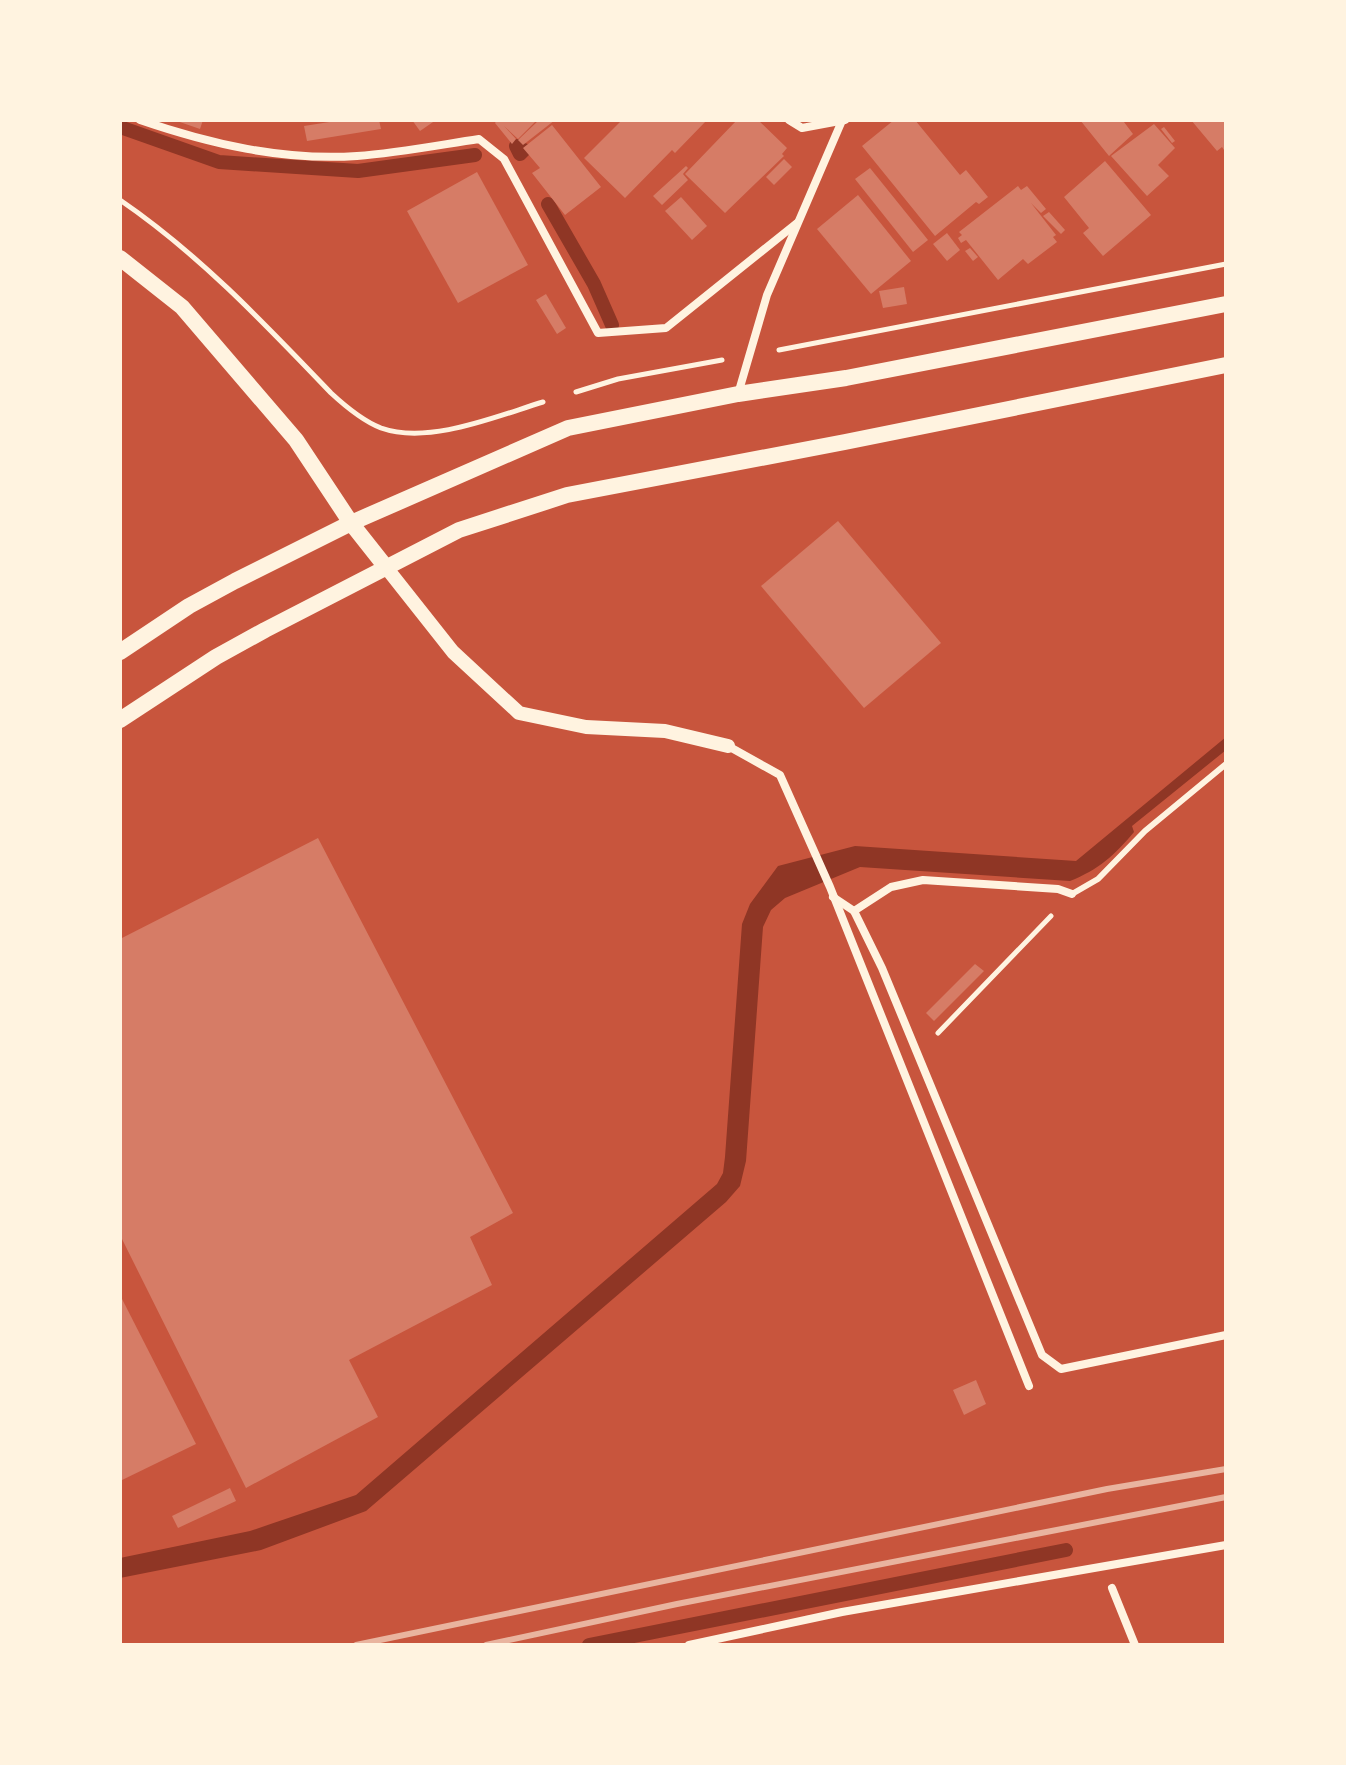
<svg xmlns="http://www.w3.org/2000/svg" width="1346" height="1765" font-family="'Nunito Sans',sans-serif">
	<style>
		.water { fill: #8f3625 }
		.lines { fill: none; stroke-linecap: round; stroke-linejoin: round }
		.stream { stroke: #8f3625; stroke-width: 14 }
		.building { fill: #d67c66 }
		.path { stroke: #fff3e0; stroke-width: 5 }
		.service { stroke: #fff3e0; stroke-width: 6 }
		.minor { stroke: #fff3e0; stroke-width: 8 }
		.tertiary { stroke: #fff3e0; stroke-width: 14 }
		.secondary { stroke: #fff3e0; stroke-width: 16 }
		.rail { stroke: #e9b49f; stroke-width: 6 }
	</style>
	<rect width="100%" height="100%" fill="#c8553d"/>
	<path class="water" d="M 1226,737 L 1226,750 L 1132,826 L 1134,832 C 1115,855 1098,870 1070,881 L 860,867 L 785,898 L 771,910 L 763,927 L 746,1161 L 740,1186 L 726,1202 L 366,1511 L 261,1550 L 120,1578 L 120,1558 L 250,1531 L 356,1495 L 717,1184 L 723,1173 L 725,1157 L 742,924 L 750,904 L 778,866 L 855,846 L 1076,861 Z"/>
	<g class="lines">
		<g class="stream">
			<path d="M 120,127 L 219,162 L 358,171 L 475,155"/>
			<path d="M 516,146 L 520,154 L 524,150"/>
			<path d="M 548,204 L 594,284 L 612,325"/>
			<path d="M 589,1645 L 1066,1550"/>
		</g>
	</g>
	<g class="building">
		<path d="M 174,120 L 203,120 L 200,129 Z"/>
		<path d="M 342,120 L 379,120 L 381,129 L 307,141 L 304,126 Z"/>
		<path d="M 412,120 L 436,120 L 420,131 Z"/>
		<path d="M 497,120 L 537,120 L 518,139 L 504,126 L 516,139 L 512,144 L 495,123 Z"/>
		<path d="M 539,120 L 555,120 L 523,145 L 518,140 Z"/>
		<path d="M 622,120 L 707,120 L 675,153 L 672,150 L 625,198 L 584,158 Z"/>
		<path d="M 737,120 L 758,120 L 787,148 L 782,154 L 784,156 L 725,213 L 685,174 Z"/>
		<path d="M 894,120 L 915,120 L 960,175 L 966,170 L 988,197 L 979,204 L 976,202 L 935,236 L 862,146 Z"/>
		<path d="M 1080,120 L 1127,120 L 1124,122 L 1133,134 L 1109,156 Z"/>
		<path d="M 1191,120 L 1226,120 L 1226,153 L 1222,147 L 1217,151 Z"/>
		<path d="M 1154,124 L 1175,148 L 1158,165 L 1169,176 L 1147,196 L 1111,156 Z"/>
		<path d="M 552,125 L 601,187 L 565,215 L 532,173 L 540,168 L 523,148 Z"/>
		<path d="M 1164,127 L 1175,141 L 1172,143 L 1161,129 Z"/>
		<path d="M 784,159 L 792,167 L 774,185 L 766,177 Z"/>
		<path d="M 1105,161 L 1151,215 L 1103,256 L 1083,233 L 1089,228 L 1064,197 Z"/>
		<path d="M 686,166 L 688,168 L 683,174 L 688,180 L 662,205 L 653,196 Z"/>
		<path d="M 870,168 L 928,240 L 913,252 L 855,179 Z"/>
		<path d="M 477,172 L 528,265 L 458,303 L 407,211 Z"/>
		<path d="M 1018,186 L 1021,190 L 1027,186 L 1046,209 L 1041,213 L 1031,203 L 1056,235 L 1053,237 L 1057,242 L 1028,264 L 1023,259 L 998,280 L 966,240 L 961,243 L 958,238 L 962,235 L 959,232 Z"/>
		<path d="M 858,195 L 911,261 L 871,294 L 817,229 Z"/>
		<path d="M 681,197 L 707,226 L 692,240 L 665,211 Z"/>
		<path d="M 1049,212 L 1065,230 L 1061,234 L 1043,216 Z"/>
		<path d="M 947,233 L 960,250 L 947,261 L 933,244 Z"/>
		<path d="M 970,248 L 978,257 L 973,261 L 965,251 Z"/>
		<path d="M 904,287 L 907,304 L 883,308 L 879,291 Z"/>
		<path d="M 546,294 L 566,328 L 557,334 L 536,300 Z"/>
		<path d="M 838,521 L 941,643 L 864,708 L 761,586 Z"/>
		<path d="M 318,838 L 513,1213 L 470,1237 L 492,1285 L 349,1360 L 378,1417 L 246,1488 L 120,1235 L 120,939 Z"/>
		<path d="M 975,964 L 984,971 L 934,1021 L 926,1013 Z"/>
		<path d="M 120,1295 L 196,1444 L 120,1481 Z"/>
		<path d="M 976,1380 L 986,1404 L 964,1415 L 953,1390 Z"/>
		<path d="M 230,1488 L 236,1501 L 178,1528 L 172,1516 Z"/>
	</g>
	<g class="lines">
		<g class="path">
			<path d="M 120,200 C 199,254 265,324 331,393 C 345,406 363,421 381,428 C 429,445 497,416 543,402"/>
			<path d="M 779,350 L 1226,264"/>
			<path d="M 576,392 L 618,379 L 722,360"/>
			<path d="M 938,1033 L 1051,916"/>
		</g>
		<path class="service" d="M 1072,894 L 1098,879 L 1145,831 L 1226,764"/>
		<g class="minor">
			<path d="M 140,120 C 210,144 283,161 357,156 C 398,153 439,145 479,139 L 504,159 L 598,333 L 666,328 L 797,223"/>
			<path d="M 789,120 L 802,128 L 845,120"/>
			<path d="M 738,394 L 767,295 L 841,123 L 840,120"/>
			<path d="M 728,746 L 780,775 L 830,887 L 1029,1386"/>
			<path d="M 833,897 L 854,911 L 882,968 L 1042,1355 L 1061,1369 L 1226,1335"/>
			<path d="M 854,911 L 891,887 L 923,880 L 1058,889 L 1072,894"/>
			<path d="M 1112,1588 L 1135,1645"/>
			<path d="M 689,1645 L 842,1612 L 1226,1545"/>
		</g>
		<path class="tertiary" d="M 385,566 L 453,652 L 519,713 L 586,727 L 665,731 L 728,746"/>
		<g class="secondary">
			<path d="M 120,258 L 182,307 L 296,440 L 351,523 L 385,566"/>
			<path d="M 120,652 L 189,606 L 235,581 L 351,523 L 568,428 L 738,394 L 846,378 L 1226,304"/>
			<path d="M 120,720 L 216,657 L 265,630 L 459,530 L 567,495 L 845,442 L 1226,365"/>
		</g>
		<g class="rail">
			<path d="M 356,1645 L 1107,1489 L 1226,1469"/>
			<path d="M 486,1645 L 677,1604 L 1226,1497"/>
		</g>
	</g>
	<rect width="1346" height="1765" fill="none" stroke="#fff3e0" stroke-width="244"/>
</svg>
